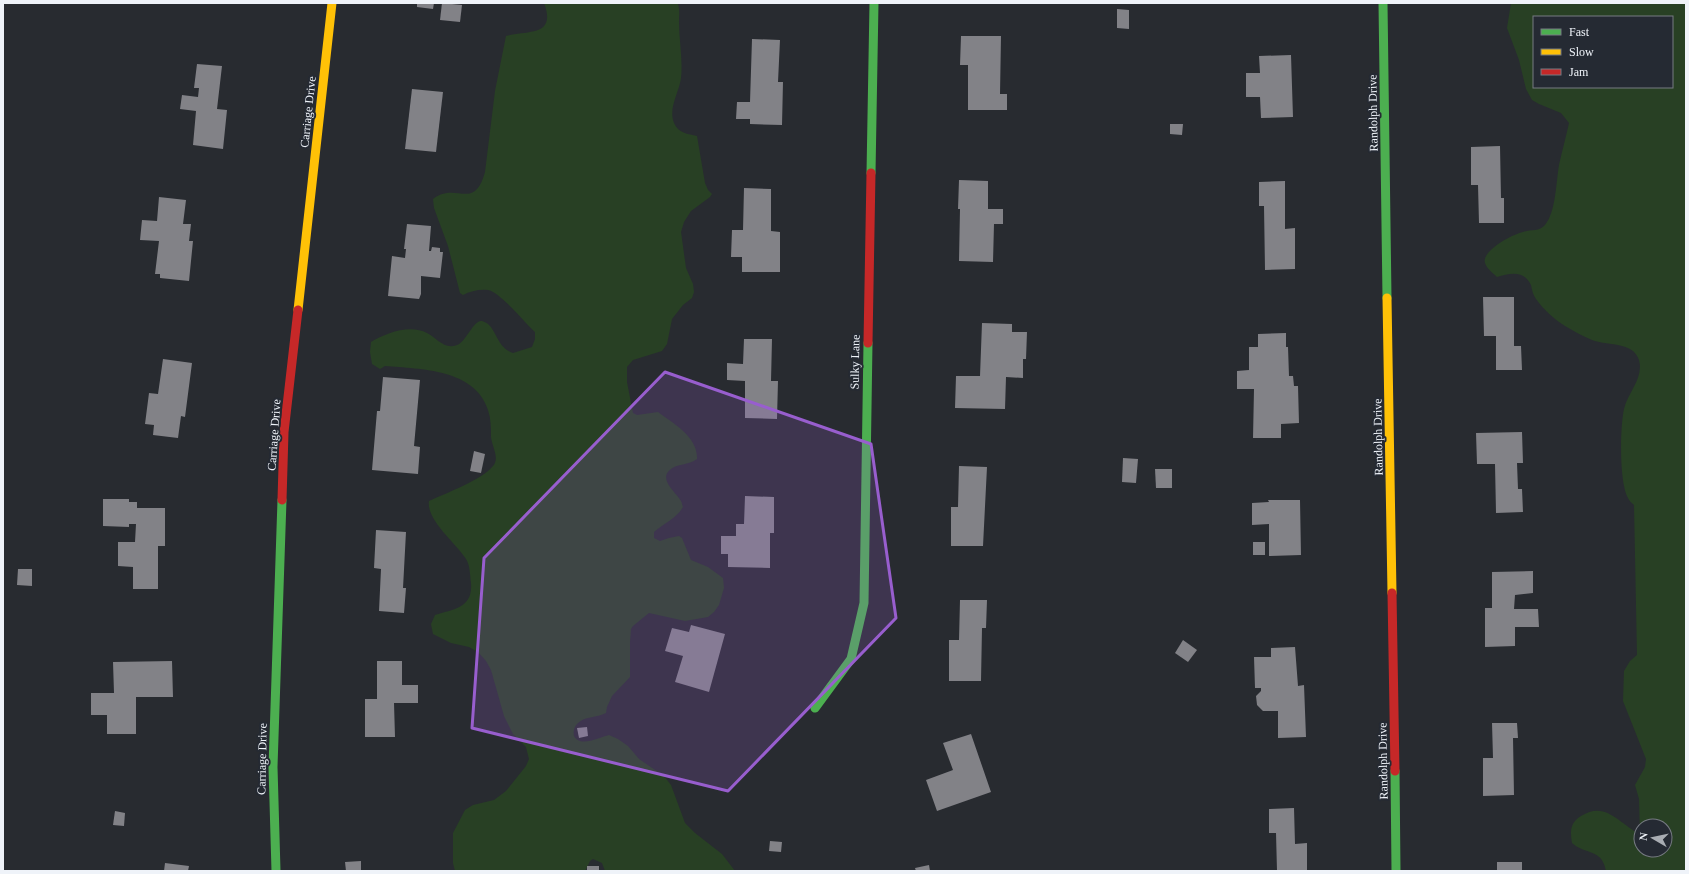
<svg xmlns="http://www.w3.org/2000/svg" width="1689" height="874" font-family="'Times New Roman',serif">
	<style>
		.green { fill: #284024; fill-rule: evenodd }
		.building { fill: #828287 }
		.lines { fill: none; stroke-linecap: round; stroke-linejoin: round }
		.fast { stroke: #4caf50; stroke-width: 9 }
		.slow { stroke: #ffc107; stroke-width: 9 }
		.jam { stroke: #c62828; stroke-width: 9 }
		.marked { fill: #985ece; fill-opacity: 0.2; stroke: #985ece; stroke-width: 3; stroke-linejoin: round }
		.labels { text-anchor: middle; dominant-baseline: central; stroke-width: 4; stroke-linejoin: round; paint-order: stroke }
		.street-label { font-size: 12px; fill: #eff3f9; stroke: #252a33 }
	</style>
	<rect width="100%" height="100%" fill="#282b30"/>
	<g class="green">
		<path d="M 544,3 L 676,3 L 678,4 C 680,11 679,15 679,22 C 679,41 683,59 681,78 C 679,93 668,108 674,123 C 678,133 688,134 697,136 L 705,183 L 708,190 L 712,194 L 710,197 L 691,211 L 684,222 L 681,232 L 686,268 L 693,284 L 694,292 L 692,298 L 683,305 L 672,319 L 667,344 L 662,351 L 633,360 L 627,367 L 627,382 L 633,413 L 637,415 L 658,412 C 674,424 698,437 697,459 C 689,465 676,464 671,469 C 657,479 677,493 681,501 C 682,503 682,505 683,507 C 676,519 664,523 654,532 L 654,538 L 660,541 L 669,538 L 679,536 L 682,538 L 691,560 L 708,567 L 723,578 L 724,588 L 719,605 L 714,612 L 708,617 L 685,621 L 649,613 L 633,626 L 631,629 L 630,642 L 630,677 L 612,696 L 607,707 L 606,713 C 597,718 584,716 577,724 C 574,727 573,732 574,736 C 580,748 600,737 609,735 L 618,739 L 628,746 L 639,759 L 664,776 L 671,785 L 685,823 L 695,833 L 722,854 L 735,871 L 605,871 L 602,863 L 593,859 L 590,861 L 585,871 L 455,871 L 453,863 L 453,833 L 465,810 L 473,805 L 494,800 L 506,791 L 526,766 L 529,759 L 526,747 L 513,734 L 504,716 L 491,670 L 486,661 L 478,652 L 469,647 L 451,643 L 433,634 L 431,624 L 435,615 C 454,609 473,608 471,583 C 470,575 470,565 466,559 C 456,543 426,520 429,501 C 446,493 482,480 493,466 C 500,458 492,447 491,437 C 491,428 491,419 488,410 C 475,369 421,369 385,366 L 380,369 L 372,364 L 370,352 L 371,342 C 386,333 410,324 427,333 C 437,338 444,350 457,345 C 466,342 474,319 482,321 C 497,325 495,347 513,353 L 532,347 L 535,339 L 535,332 C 525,323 500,292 488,290 C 480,289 470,291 463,295 L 460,293 L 448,246 L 434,208 L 433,199 C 456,181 474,212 485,172 L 495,91 L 506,36 C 527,30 557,37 544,3 Z"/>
		<path d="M 1511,3 L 1686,3 L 1686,871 L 1606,871 C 1602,848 1585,855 1572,843 C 1570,831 1570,823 1581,816 C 1606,800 1619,824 1640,834 L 1639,799 L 1635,785 L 1645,767 L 1646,759 L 1623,701 L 1624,671 L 1630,661 L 1637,655 L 1634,505 C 1632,503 1629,501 1628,498 C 1619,482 1620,427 1624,409 C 1628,392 1644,378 1639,360 C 1633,341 1607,346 1592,340 C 1582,336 1574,331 1565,326 C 1554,319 1544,310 1536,299 C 1533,295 1532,290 1531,285 C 1524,270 1510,273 1497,277 C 1493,273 1487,269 1485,263 C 1481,251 1513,234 1523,232 C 1531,229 1539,232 1545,225 C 1556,212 1556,182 1559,165 C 1562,151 1566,137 1569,123 L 1561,113 L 1539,104 L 1532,100 L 1526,89 L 1519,60 L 1507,28 ZM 1534,17 L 1672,17 L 1672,87 L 1534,87 ZM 1641,826 L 1665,826 L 1665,850 L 1641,850 Z"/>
	</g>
	<g class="building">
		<path d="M 417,3 L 434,3 L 433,9 L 417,7 Z"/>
		<path d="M 442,3 L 462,5 L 460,22 L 440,20 Z"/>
		<path d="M 1117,9 L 1129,10 L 1129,29 L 1117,28 Z"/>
		<path d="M 961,36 L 1001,36 L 1000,94 L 1007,94 L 1007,110 L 968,110 L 968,65 L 960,65 Z"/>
		<path d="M 752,39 L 780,40 L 778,82 L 783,82 L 782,125 L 750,124 L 750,119 L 736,119 L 737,102 L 750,102 Z"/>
		<path d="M 1291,55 L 1293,117 L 1261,118 L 1260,97 L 1246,97 L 1246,73 L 1260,73 L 1259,56 Z"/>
		<path d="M 197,64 L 222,66 L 217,109 L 227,110 L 223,149 L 193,145 L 196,111 L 180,109 L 182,95 L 198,97 L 199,88 L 194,88 Z"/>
		<path d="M 412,89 L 443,92 L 436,152 L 405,149 Z"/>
		<path d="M 1170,124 L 1183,124 L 1182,135 L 1170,134 Z"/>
		<path d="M 1500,146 L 1501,198 L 1504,198 L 1504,223 L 1479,223 L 1478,185 L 1471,185 L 1471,147 Z"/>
		<path d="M 959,180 L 988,181 L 988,209 L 1003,209 L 1003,224 L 994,224 L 993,262 L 959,261 L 960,209 L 958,209 Z"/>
		<path d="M 1285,181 L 1285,229 L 1295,228 L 1295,269 L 1265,270 L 1264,206 L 1259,206 L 1259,182 Z"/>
		<path d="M 744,188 L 771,189 L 771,231 L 780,232 L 780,272 L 742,272 L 742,257 L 731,257 L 732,230 L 743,230 Z"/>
		<path d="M 159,197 L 186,200 L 183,224 L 191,224 L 189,241 L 193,241 L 189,281 L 160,278 L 160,274 L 155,274 L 159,241 L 140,240 L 142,220 L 157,221 Z"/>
		<path d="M 407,224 L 431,226 L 429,251 L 431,251 L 432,247 L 440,248 L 440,252 L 443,252 L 440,278 L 421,276 L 421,294 L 419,299 L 388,296 L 392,256 L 405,258 L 406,249 L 404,249 Z"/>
		<path d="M 1483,297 L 1514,297 L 1514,346 L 1521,346 L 1522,370 L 1496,370 L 1496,336 L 1484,336 Z"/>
		<path d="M 982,323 L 1012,324 L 1012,332 L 1027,332 L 1026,359 L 1023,359 L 1023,378 L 1006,377 L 1005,409 L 955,408 L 956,376 L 980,376 Z"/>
		<path d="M 1286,333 L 1286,347 L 1288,347 L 1289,376 L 1293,376 L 1294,386 L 1298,386 L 1299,423 L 1281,424 L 1281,438 L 1253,438 L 1254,389 L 1237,389 L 1237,371 L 1249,370 L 1249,347 L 1258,347 L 1258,334 Z"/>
		<path d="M 744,339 L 772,339 L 771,381 L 778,381 L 777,419 L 745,418 L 745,381 L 727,380 L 727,363 L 743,364 Z"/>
		<path d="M 163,359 L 192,363 L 185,417 L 181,416 L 178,438 L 153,435 L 154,425 L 145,424 L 149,393 L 158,394 Z"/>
		<path d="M 383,377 L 420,380 L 414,446 L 420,447 L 418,474 L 372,470 L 377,411 L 380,411 Z"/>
		<path d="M 1522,432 L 1523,463 L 1517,463 L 1518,489 L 1522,489 L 1523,512 L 1496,513 L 1495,464 L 1477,464 L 1476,433 Z"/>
		<path d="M 474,451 L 485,454 L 481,473 L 470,471 Z"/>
		<path d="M 1123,458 L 1138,459 L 1136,483 L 1122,482 Z"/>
		<path d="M 959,466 L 987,467 L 983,546 L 951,546 L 951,507 L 958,507 Z"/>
		<path d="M 1155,469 L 1172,469 L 1172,488 L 1156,488 Z"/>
		<path d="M 745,496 L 774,497 L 774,533 L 770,533 L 770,568 L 728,567 L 728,554 L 721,554 L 721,536 L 736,536 L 736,524 L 744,524 Z"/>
		<path d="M 103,499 L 129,499 L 129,502 L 137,502 L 137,508 L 165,508 L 165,546 L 158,546 L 158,589 L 133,589 L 133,567 L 118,566 L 118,542 L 135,542 L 136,524 L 129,524 L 129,527 L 103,526 Z"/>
		<path d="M 1268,500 L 1300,500 L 1301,555 L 1269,556 L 1269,524 L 1252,525 L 1252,503 L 1269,502 Z"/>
		<path d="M 376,530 L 406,532 L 403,588 L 406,588 L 404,613 L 379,611 L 381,569 L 374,568 Z"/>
		<rect x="1253" y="542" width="12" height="13"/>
		<path d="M 18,569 L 32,569 L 32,586 L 17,585 Z"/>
		<path d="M 1533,571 L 1533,593 L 1515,595 L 1514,609 L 1538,609 L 1539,627 L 1515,627 L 1515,646 L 1485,647 L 1485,608 L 1492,608 L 1492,572 Z"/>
		<path d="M 960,600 L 987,600 L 986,628 L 982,628 L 981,681 L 949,681 L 949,640 L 959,640 Z"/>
		<path d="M 691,625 L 725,634 L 709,692 L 675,682 L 683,656 L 665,651 L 672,628 L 689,632 Z"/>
		<path d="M 1183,640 L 1197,650 L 1188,662 L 1175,653 Z"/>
		<path d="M 1295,647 L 1298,686 L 1304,685 L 1306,737 L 1278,738 L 1278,711 L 1263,711 L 1257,705 L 1256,696 L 1261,691 L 1261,688 L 1255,688 L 1254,657 L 1271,657 L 1271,648 Z"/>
		<path d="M 172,661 L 173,697 L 136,697 L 136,734 L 107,734 L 107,715 L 91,715 L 91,693 L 114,693 L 113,662 Z"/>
		<path d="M 377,661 L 402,661 L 402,685 L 418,685 L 418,703 L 394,703 L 395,737 L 365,737 L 365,699 L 377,699 Z"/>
		<path d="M 1492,723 L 1517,723 L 1518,738 L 1513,738 L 1514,795 L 1483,796 L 1483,758 L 1493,758 Z"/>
		<path d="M 587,727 L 588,736 L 579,738 L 577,728 Z"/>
		<path d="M 971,734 L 991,792 L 937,811 L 926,780 L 953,770 L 943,743 Z"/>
		<path d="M 1294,808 L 1295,844 L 1307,843 L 1307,871 L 1277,871 L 1276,833 L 1269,833 L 1269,809 Z"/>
		<path d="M 115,811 L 125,813 L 124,826 L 113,825 Z"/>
		<path d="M 770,841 L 782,842 L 781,852 L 769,851 Z"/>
		<path d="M 361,861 L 361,871 L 346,871 L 345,862 Z"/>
		<rect x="1497" y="862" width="25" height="9"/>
		<path d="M 165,863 L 189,866 L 188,871 L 164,871 Z"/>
		<path d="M 929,865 L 930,871 L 916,871 L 915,868 Z"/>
		<rect x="587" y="866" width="12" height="5"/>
	</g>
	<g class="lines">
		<g class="fast">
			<path d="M 1383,3 L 1387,298"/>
			<path d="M 871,173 L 874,3"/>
			<path d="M 815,708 L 851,659 L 864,603 L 868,343"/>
			<path d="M 1395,771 L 1396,871"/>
			<path d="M 276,871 L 273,767 L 282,500"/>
		</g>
		<g class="slow">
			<path d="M 1387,298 L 1392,593"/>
			<path d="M 298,310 L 332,3"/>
		</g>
		<g class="jam">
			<path d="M 868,343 L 871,173"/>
			<path d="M 282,500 L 284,432 L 298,310"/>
			<path d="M 1392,593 L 1395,771"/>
		</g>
	</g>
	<path class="marked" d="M 665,372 L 871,444 L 896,618 L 728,791 L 472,728 L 484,558 Z"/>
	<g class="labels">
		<g class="street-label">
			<text transform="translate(308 112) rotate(-84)">Carriage Drive</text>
			<text transform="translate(1373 113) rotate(-91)">Randolph Drive</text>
			<text transform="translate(855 362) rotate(-89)">Sulky Lane</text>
			<text transform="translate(274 435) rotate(-86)">Carriage Drive</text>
			<text transform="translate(1378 437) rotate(-91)">Randolph Drive</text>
			<text transform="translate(262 759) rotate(-89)">Carriage Drive</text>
			<text transform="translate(1383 761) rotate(-91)">Randolph Drive</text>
		</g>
	</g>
	<rect width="1689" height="874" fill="none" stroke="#eff3f9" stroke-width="8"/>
	<rect x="1533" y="16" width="140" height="72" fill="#252a33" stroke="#767a82"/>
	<rect x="1541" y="29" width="20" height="6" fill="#4caf50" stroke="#767a82"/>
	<text x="1569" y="36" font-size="12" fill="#eff3f9">Fast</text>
	<rect x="1541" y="49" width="20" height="6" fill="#ffc107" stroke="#767a82"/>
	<text x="1569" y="56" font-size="12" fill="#eff3f9">Slow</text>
	<rect x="1541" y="69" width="20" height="6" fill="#c62828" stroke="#767a82"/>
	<text x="1569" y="76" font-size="12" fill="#eff3f9">Jam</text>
	<g transform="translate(1653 838) rotate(279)"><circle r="19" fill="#252a33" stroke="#767a82"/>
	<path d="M0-3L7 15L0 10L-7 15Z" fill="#a9adb3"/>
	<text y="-6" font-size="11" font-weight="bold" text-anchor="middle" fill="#eff3f9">N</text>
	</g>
</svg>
